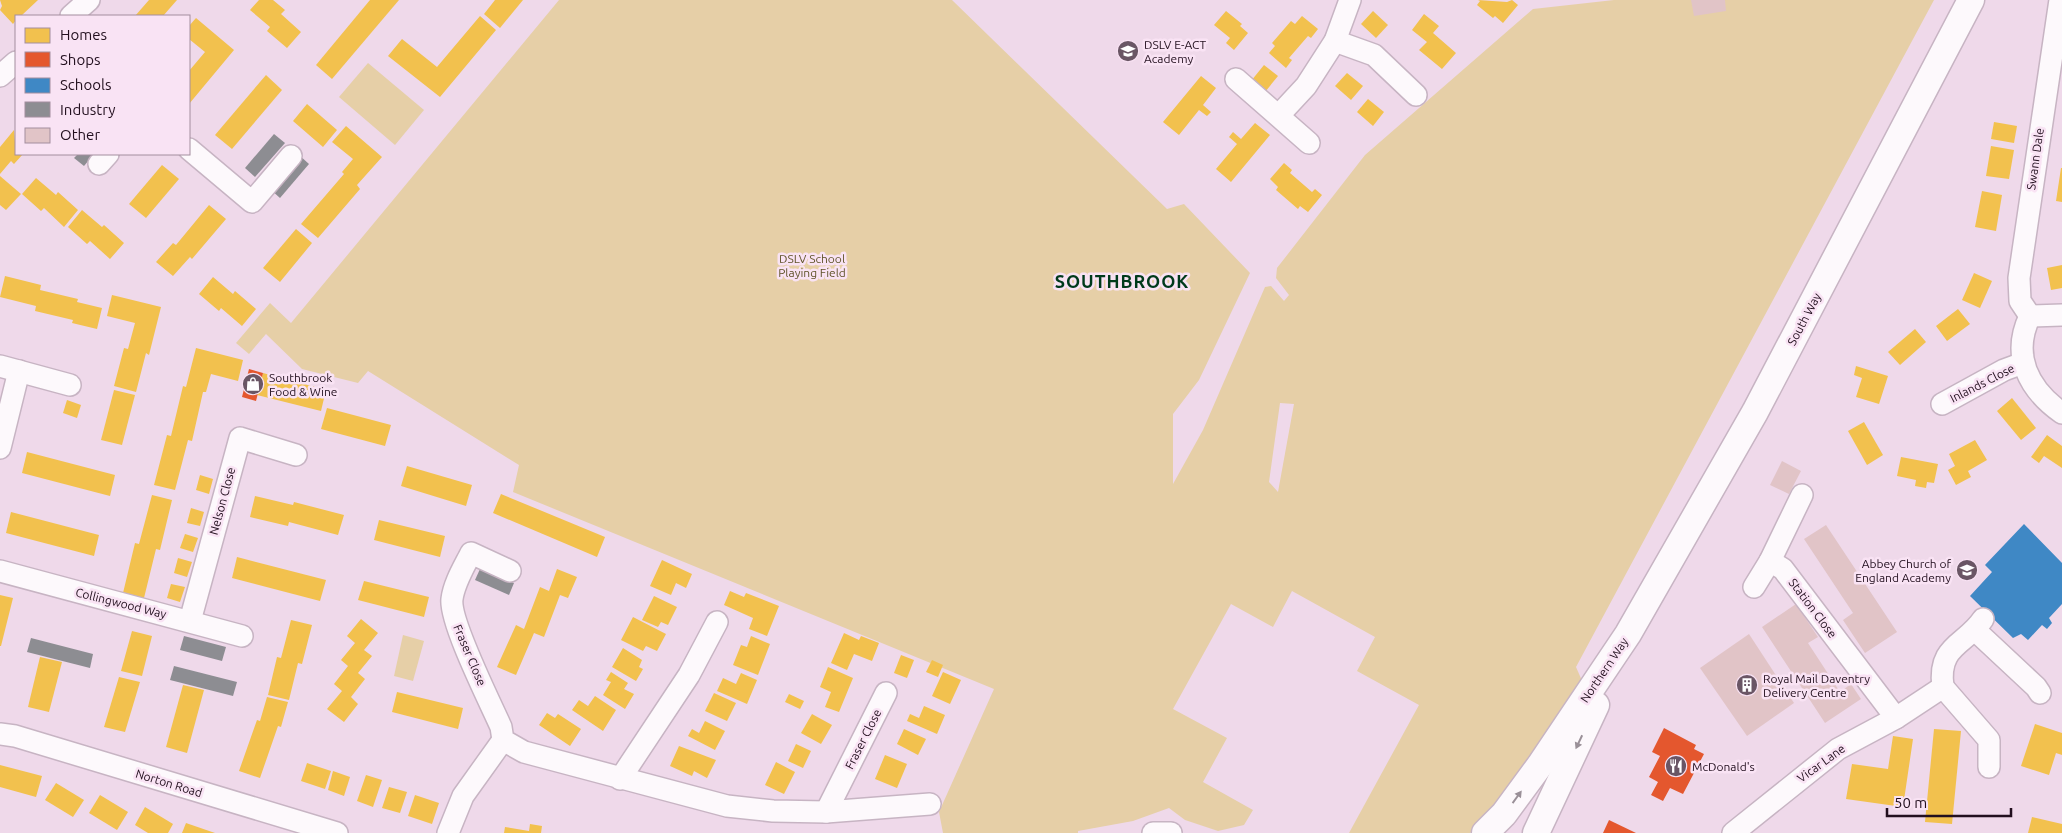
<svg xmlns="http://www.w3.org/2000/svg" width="2062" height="833" font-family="Ubuntu,sans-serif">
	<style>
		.green { fill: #e6cfa7; fill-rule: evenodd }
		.homes { fill: #f2c14e }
		.shops { fill: #e4572e }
		.schools { fill: #3f88c5 }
		.industry { fill: #8d8d92 }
		.building { fill: #e1c4c7 }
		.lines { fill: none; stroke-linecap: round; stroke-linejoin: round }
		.minor-casing { stroke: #c7b4c3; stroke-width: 24 }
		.major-casing { stroke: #c7b4c3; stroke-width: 29 }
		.minor { stroke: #fdf9fc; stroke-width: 21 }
		.major { stroke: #fdf9fc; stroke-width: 26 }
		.oneway { fill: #9a9098 }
		.labels { text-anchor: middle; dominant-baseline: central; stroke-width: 5; stroke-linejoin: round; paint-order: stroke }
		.poi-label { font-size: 12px; fill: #220f1e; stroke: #f9e3f4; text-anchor: start }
		.street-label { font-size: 12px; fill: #220f1e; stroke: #f9e3f4 }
		.park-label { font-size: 12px; fill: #60542a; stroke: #f9e3f4 }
		.district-label { font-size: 18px; font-weight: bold; letter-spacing: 1px; fill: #003a1b; stroke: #f9e3f4 }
	</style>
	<rect width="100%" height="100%" fill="#efd9ea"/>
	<g class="green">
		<path d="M 559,0 L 952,0 L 1167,209 L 1184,204 L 1250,273 L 1199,380 L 1173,414 L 1173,484 L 1203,430 L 1265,287 L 1271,286 L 1284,301 L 1289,295 L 1276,278 L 1277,268 L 1365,155 L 1533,9 L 1614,0 L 1934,0 L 1576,667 L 1583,683 L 1489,816 L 1470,833 L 1349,833 L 1419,705 L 1357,671 L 1375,637 L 1292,591 L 1273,627 L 1231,604 L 1173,709 L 1227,738 L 1203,782 L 1253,810 L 1244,825 L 1218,831 L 1185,820 L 1169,808 L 1133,821 L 1078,831 L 1078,833 L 943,833 L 939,812 L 994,689 L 513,492 L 519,465 L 368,371 L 358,383 L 302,369 L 266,334 L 249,354 L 236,343 L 270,303 L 291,323 ZM 1280,403 L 1294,404 L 1278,492 L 1269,482 Z"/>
		<path d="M 368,63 L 424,110 L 395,145 L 339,97 Z"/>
		<path d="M 403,635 L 424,641 L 413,681 L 394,676 Z"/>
	</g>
	<g class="homes">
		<path d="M 0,0 L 38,0 L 21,16 L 16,16 L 16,20 L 13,24 L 0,10 L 2,6 Z"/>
		<path d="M 149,0 L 177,0 L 163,16 L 135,16 Z"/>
		<path d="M 259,0 L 273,0 L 285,10 L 281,14 L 301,32 L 287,48 L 267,31 L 270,27 L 250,10 Z"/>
		<path d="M 370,0 L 399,0 L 332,79 L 316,65 Z"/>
		<path d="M 495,0 L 523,0 L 500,28 L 484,14 Z"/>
		<path d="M 1478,0 L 1507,2 L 1512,0 L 1518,5 L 1503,23 L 1495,16 L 1493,18 L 1477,5 L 1480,1 Z"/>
		<path d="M 1226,11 L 1242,24 L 1240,26 L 1248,33 L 1234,50 L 1226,43 L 1230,38 L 1214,25 Z"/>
		<path d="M 1373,11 L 1388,25 L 1376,38 L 1361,24 Z"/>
		<path d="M 1424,14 L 1439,26 L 1433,33 L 1456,53 L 1442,69 L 1419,50 L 1427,42 L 1412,30 Z"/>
		<path d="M 480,16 L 496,30 L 440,97 L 388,56 L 402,39 L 437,67 Z"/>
		<path d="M 1302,16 L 1318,29 L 1311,38 L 1308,36 L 1289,58 L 1292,60 L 1286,68 L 1269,53 L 1275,46 L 1272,43 L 1291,21 L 1295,24 Z"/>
		<path d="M 196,18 L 234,50 L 189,104 L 189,71 L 205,52 L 189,39 L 189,26 Z"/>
		<path d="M 1264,65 L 1278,76 L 1265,92 L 1251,81 Z"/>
		<path d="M 1347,73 L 1363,86 L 1351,100 L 1335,86 Z"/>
		<path d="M 266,75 L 282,90 L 232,149 L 215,135 Z"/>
		<path d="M 1201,76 L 1216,88 L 1203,105 L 1211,112 L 1207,116 L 1199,110 L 1179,135 L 1163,122 Z"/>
		<path d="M 1368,99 L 1384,112 L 1373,126 L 1357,112 Z"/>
		<path d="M 307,104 L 337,130 L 323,147 L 293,121 Z"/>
		<path d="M 1994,122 L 2017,126 L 2014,143 L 1991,139 Z"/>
		<path d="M 1255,123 L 1270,135 L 1231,182 L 1216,169 L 1237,144 L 1229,137 L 1233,132 L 1241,139 Z"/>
		<path d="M 346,126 L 382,157 L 357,185 L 360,189 L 318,238 L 301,224 L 344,174 L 342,172 L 353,159 L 332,142 Z"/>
		<path d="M 14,130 L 16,154 L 23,154 L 14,164 L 11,161 L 0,174 L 0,147 Z"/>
		<path d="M 1991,146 L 2014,150 L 2009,179 L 1986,176 Z"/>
		<path d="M 1284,163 L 1292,170 L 1290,173 L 1312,192 L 1315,189 L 1322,195 L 1308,212 L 1300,206 L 1298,209 L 1276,190 L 1278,187 L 1270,179 Z"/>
		<path d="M 162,165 L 179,179 L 146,218 L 129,204 Z"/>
		<path d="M 2061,168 L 2062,168 L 2062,202 L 2056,201 Z"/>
		<path d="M 0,176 L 21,194 L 6,210 L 0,205 Z"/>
		<path d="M 36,178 L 56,195 L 58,192 L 78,210 L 64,227 L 44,208 L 41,211 L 22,194 Z"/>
		<path d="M 1982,191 L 2002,195 L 1996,231 L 1975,227 Z"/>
		<path d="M 209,205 L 226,219 L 192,259 L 190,257 L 173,276 L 156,262 L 173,243 L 176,245 Z"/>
		<path d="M 82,210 L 102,227 L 104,225 L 124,243 L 110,259 L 90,241 L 87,244 L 68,227 Z"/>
		<path d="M 296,229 L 312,243 L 280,282 L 263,268 Z"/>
		<path d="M 2062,265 L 2062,288 L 2051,290 L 2047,268 Z"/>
		<path d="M 1974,273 L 1992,281 L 1980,308 L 1962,300 Z"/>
		<path d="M 5,276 L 41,285 L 40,290 L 78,299 L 77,302 L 102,308 L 97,329 L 72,323 L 73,320 L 35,311 L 36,306 L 0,297 Z"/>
		<path d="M 213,277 L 233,294 L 235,291 L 256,309 L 242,326 L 221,308 L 219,311 L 199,294 Z"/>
		<path d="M 112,295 L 161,307 L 149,355 L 146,353 L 136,392 L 114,386 L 124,348 L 128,349 L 135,323 L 107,316 Z"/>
		<path d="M 1958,309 L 1970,324 L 1947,341 L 1936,326 Z"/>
		<path d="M 1915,329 L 1926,342 L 1900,365 L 1888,352 Z"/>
		<path d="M 196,348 L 243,360 L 238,381 L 211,374 L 206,392 L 203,392 L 192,441 L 188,440 L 175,490 L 154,485 L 167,435 L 171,436 L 183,386 L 186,387 Z"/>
		<path d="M 1856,366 L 1888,376 L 1879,404 L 1856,397 L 1862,378 L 1854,375 Z"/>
		<path d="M 263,373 L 326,390 L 321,411 L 257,395 Z"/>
		<path d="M 114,390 L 135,395 L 122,445 L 101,440 Z"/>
		<path d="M 2012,398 L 2036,428 L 2021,440 L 1997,411 Z"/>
		<path d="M 67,400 L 81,405 L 77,418 L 63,413 Z"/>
		<path d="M 327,408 L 391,425 L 385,446 L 321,429 Z"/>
		<path d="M 1864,422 L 1883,455 L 1867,465 L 1848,431 Z"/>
		<path d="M 2047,435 L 2062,446 L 2062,468 L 2044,456 L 2039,463 L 2031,457 Z"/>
		<path d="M 1975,440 L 1987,460 L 1968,471 L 1971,477 L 1956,485 L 1948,470 L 1955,466 L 1949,454 Z"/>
		<path d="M 27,452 L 115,475 L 110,496 L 22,473 Z"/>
		<path d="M 1901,457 L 1938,464 L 1934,483 L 1927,482 L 1926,488 L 1915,486 L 1916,480 L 1897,476 Z"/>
		<path d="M 407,466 L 472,485 L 466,506 L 401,486 Z"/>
		<path d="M 200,475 L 213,479 L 209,494 L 196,490 Z"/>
		<path d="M 501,494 L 605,537 L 597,557 L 493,513 Z"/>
		<path d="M 152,495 L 172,500 L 160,550 L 156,549 L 144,598 L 123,593 L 135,543 L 139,544 Z"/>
		<path d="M 255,496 L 293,505 L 294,502 L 344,515 L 338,535 L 289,522 L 288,526 L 250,517 Z"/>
		<path d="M 191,508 L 204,512 L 200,526 L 187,523 Z"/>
		<path d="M 11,512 L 99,535 L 94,556 L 6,533 Z"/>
		<path d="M 379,520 L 445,536 L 440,557 L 374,540 Z"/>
		<path d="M 185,534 L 198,538 L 193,552 L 180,548 Z"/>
		<path d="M 237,557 L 326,580 L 320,601 L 232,578 Z"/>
		<path d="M 178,558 L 192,562 L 187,577 L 174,573 Z"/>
		<path d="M 662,560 L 692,574 L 686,588 L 676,583 L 671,595 L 650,586 Z"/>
		<path d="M 557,569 L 577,577 L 568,598 L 560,595 L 544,637 L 534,633 L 516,675 L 497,667 L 516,625 L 524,629 L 540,587 L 549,591 Z"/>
		<path d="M 364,581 L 429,597 L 424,617 L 358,600 Z"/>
		<path d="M 171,584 L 185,587 L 180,602 L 167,598 Z"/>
		<path d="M 730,591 L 744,597 L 746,593 L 779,606 L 767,636 L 749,629 L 753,618 L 724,605 Z"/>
		<path d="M 0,595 L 13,598 L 1,646 L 0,646 Z"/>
		<path d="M 654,596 L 677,607 L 668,625 L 661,622 L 658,627 L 642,620 Z"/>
		<path d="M 633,617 L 666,634 L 657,651 L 646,646 L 643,651 L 621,640 Z"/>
		<path d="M 361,619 L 378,633 L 364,650 L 372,656 L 358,673 L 365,679 L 351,697 L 358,704 L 344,722 L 327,709 L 342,691 L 334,684 L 348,666 L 341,660 L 355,643 L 347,636 Z"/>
		<path d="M 291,620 L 312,625 L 302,664 L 298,663 L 289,700 L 268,695 L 277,657 L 281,658 Z"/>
		<path d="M 132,631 L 152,636 L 142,676 L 121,671 Z"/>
		<path d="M 844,633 L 859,640 L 861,636 L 879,643 L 872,661 L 854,654 L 847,670 L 831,663 Z"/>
		<path d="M 751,636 L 770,644 L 758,675 L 733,665 L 741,645 L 747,647 Z"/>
		<path d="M 623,648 L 642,660 L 639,667 L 643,669 L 636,681 L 612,667 Z"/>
		<path d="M 901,655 L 914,660 L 907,678 L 894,673 Z"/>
		<path d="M 40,657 L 62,662 L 49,712 L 28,707 Z"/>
		<path d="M 932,660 L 943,665 L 938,677 L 926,672 Z"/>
		<path d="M 828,667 L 853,678 L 839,712 L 825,707 L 831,692 L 820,687 Z"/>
		<path d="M 611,672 L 628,683 L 624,689 L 634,694 L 625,709 L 603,695 L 611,682 L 606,680 Z"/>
		<path d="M 943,672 L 961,680 L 950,704 L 932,696 Z"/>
		<path d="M 741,673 L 757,680 L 747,704 L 717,691 L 723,678 L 736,684 Z"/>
		<path d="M 119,677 L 140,682 L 125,732 L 104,727 Z"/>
		<path d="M 183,685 L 204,690 L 187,753 L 166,747 Z"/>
		<path d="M 397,692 L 463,708 L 458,729 L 392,712 Z"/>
		<path d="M 714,693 L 736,703 L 727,721 L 705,711 Z"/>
		<path d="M 789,694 L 804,701 L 800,709 L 785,702 Z"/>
		<path d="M 595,696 L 616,710 L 603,731 L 572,710 L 579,700 L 588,706 Z"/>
		<path d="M 267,697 L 288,702 L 281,727 L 278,726 L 260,778 L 239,771 L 257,720 L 260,721 Z"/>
		<path d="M 924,706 L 945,715 L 937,734 L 907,721 L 910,714 L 919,718 Z"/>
		<path d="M 547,713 L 555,718 L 558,714 L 581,729 L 570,746 L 539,725 Z"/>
		<path d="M 812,714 L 832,725 L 821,744 L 801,733 Z"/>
		<path d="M 705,721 L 725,731 L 715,750 L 688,736 L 692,729 L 699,733 Z"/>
		<path d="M 2035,724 L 2062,733 L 2062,755 L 2056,753 L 2049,775 L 2021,766 Z"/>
		<path d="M 904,729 L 926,739 L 918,755 L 897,744 Z"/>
		<path d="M 1934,729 L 1961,731 L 1952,824 L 1925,822 Z"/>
		<path d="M 1893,736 L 1913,739 L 1903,807 L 1846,799 L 1852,764 L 1888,769 Z"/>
		<path d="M 796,744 L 811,751 L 803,768 L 788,761 Z"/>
		<path d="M 679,746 L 716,760 L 707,778 L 694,771 L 692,776 L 670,766 Z"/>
		<path d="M 885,755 L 907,764 L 897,788 L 875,779 Z"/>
		<path d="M 776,762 L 795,772 L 784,794 L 765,785 Z"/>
		<path d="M 307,763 L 331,771 L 325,789 L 301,781 Z"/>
		<path d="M 0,765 L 42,776 L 36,797 L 0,787 Z"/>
		<path d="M 333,771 L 350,777 L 344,796 L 328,790 Z"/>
		<path d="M 366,775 L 382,780 L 373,807 L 357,801 Z"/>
		<path d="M 56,783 L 84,800 L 73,817 L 45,800 Z"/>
		<path d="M 389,787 L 407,792 L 400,813 L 382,808 Z"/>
		<path d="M 100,795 L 128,812 L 117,830 L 89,813 Z"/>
		<path d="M 415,795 L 439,803 L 432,824 L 408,816 Z"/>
		<path d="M 145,807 L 173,824 L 168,833 L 148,833 L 135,825 Z"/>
		<path d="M 2032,817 L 2062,824 L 2062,833 L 2028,833 Z"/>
		<path d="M 186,823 L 215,833 L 182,833 Z"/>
		<path d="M 530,824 L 542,826 L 541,833 L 504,833 L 505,827 L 529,831 Z"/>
	</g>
	<g class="shops">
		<path d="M 249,369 L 263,373 L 256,401 L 242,397 Z"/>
		<path d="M 1664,728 L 1696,745 L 1694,749 L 1704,754 L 1683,794 L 1670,788 L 1663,801 L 1651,795 L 1658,782 L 1649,777 L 1660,756 L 1652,752 Z"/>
		<path d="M 1609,820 L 1636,833 L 1603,833 Z"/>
	</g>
	<path class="schools" d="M 2024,524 L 2062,563 L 2062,604 L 2049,618 L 2052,623 L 2047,629 L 2042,625 L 2028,640 L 2021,634 L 2013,638 L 1970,596 L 1992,572 L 1985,565 Z"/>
	<g class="industry">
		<path d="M 274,134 L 285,143 L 255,177 L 245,168 Z"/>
		<path d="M 78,154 L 94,154 L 84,166 L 74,158 Z"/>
		<path d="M 299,155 L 309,164 L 280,198 L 270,189 Z"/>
		<path d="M 480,569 L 514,583 L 509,595 L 475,580 Z"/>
		<path d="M 184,636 L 226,647 L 222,661 L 180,650 Z"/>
		<path d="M 31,638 L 93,654 L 90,668 L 27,652 Z"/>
		<path d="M 174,666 L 237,682 L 233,696 L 170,680 Z"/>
	</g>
	<g class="building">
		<path d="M 1691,0 L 1725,0 L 1726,11 L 1694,16 Z"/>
		<path d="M 1782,461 L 1801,471 L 1789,494 L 1770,485 Z"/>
		<path d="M 1826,525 L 1897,632 L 1865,653 L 1843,620 L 1853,613 L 1804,539 Z"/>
		<path d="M 1796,604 L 1818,637 L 1808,643 L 1840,692 L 1851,684 L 1861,699 L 1825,723 L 1762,627 Z"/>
		<path d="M 1749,634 L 1794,703 L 1747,736 L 1700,668 Z"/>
	</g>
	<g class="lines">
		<g class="minor-casing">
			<g id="minor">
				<path d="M 71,16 L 89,0"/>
				<path d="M 1335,41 L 1374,55 L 1416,95"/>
				<path d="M 0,76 L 16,62"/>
				<path d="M 1236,79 L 1309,143"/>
				<path d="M 1279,115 L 1306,86 L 1335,41 L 1350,0"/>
				<path d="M 189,149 L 252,202 L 291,156"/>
				<path d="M 99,164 L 108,154"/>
				<path d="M 2030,316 L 2020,301 L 2019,278 L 2060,0"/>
				<path d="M 2030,316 C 2011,355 2028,389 2062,413"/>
				<path d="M 2030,316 L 2062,315"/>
				<path d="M 0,366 L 70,385"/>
				<path d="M 1942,404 L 2004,370 L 2023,363"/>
				<path d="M 0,448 L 19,371"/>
				<path d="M 1802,495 L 1770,561 L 1783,569 L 1896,718"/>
				<path d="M 0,571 L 242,636"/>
				<path d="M 510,571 L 471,553 C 464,567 454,583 452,599 C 449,621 490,702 501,727 L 503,740 L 524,752 L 727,806 L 773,811 L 826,812 L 930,804"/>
				<path d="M 1754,587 L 1770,561"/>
				<path d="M 190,621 L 240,438 L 296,455"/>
				<path d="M 1976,631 L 2036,687 L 2040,693"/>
				<path d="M 1943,687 L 1989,740 L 1989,767"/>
				<path d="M 1943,687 C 1937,645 1966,645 1983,619"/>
				<path d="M 0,734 L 15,736 L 337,833"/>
				<path d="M 620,779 L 689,675 L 717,622"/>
				<path d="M 826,812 L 886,693"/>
				<path d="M 448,833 L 463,796 L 503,740"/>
				<path d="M 1153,833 L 1171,833"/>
				<path d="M 1733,833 L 1838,749 L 1896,718 L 1943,687"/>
			</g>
		</g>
		<g class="major-casing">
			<g id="major">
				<path d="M 1485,833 L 1504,814 L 1540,765 L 1628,634 L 1755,412 L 1971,0"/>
				<path d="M 1536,833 L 1596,705"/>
			</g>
		</g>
		<use href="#minor" class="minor"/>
		<use href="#major" class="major"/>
	</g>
	<defs><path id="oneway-solid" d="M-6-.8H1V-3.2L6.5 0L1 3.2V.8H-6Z" transform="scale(1.25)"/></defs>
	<g class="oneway">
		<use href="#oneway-solid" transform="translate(1579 742) rotate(115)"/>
		<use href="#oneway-solid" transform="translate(1517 797) rotate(-54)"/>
	</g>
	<defs>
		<g id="school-disc" transform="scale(1.125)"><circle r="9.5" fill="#6a5665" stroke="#f9e3f4"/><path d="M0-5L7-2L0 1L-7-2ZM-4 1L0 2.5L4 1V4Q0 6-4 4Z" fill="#fff"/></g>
		<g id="shop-disc" transform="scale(1.125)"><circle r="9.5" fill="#6a5665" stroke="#f9e3f4"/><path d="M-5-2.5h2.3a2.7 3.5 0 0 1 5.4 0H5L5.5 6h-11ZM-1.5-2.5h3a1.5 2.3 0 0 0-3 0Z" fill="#fff"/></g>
		<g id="building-disc" transform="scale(1.125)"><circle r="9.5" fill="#6a5665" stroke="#f9e3f4"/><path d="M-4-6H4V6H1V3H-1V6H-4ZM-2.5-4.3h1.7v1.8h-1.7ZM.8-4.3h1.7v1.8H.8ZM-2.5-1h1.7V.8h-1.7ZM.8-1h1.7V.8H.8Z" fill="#fff"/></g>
		<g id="restaurant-disc" transform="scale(1.125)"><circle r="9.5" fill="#6a5665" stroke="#f9e3f4"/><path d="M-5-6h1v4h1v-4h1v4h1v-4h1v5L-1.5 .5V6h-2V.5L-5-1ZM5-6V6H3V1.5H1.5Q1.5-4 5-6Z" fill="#fff"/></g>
	</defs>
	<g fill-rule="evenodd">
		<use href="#school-disc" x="1128" y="51"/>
		<use href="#shop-disc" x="253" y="384"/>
		<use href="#school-disc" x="1967" y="570"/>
		<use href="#building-disc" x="1747" y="685"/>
		<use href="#restaurant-disc" x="1676" y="766"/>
	</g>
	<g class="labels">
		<g class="poi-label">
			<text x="1144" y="44">DSLV E-ACT<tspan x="1144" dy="14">Academy</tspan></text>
			<text x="269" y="377">Southbrook<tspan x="269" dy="14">Food &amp; Wine</tspan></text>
			<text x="1951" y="563" text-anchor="end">Abbey Church of<tspan x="1951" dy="14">England Academy</tspan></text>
			<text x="1763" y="678">Royal Mail Daventry<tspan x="1763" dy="14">Delivery Centre</tspan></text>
			<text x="1692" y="766">McDonald's</text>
		</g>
		<g class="street-label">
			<text transform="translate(2035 159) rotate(-82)">Swann Dale</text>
			<text transform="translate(1804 319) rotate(-62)">South Way</text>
			<text transform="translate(1982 383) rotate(-27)">Inlands Close</text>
			<text transform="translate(222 501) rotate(-75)">Nelson Close</text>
			<text transform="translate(121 603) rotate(14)">Collingwood Way</text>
			<text transform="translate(1813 608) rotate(53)">Station Close</text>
			<text transform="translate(470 655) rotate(67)">Fraser Close</text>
			<text transform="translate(1604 670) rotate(-56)">Northern Way</text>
			<text transform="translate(863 739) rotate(-63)">Fraser Close</text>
			<text transform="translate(1821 763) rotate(-36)">Vicar Lane</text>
			<text transform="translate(169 783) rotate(17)">Norton Road</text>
		</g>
		<g class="park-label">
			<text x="812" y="258">DSLV School<tspan x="812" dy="14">Playing Field</tspan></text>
		</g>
		<g class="district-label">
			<text x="1122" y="281">SOUTHBROOK</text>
		</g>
	</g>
	<rect x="15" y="15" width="175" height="140" fill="#f9e3f4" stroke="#a38e9e"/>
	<rect x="25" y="28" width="25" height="15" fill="#f2c14e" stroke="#a38e9e"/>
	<text x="60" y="40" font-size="15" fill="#220f1e">Homes</text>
	<rect x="25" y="52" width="25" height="15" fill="#e4572e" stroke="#a38e9e"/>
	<text x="60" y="65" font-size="15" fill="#220f1e">Shops</text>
	<rect x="25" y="78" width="25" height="15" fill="#3f88c5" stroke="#a38e9e"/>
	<text x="60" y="90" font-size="15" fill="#220f1e">Schools</text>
	<rect x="25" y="102" width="25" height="15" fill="#8d8d92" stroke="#a38e9e"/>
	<text x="60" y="115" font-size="15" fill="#220f1e">Industry</text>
	<rect x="25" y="128" width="25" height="15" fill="#e1c4c7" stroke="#a38e9e"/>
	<text x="60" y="140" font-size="15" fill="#220f1e">Other</text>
	<path d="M1887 808v8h124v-8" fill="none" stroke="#220f1e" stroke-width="2.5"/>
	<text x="1894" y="808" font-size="15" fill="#220f1e" stroke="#f9e3f4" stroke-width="4" paint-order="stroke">50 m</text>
</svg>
